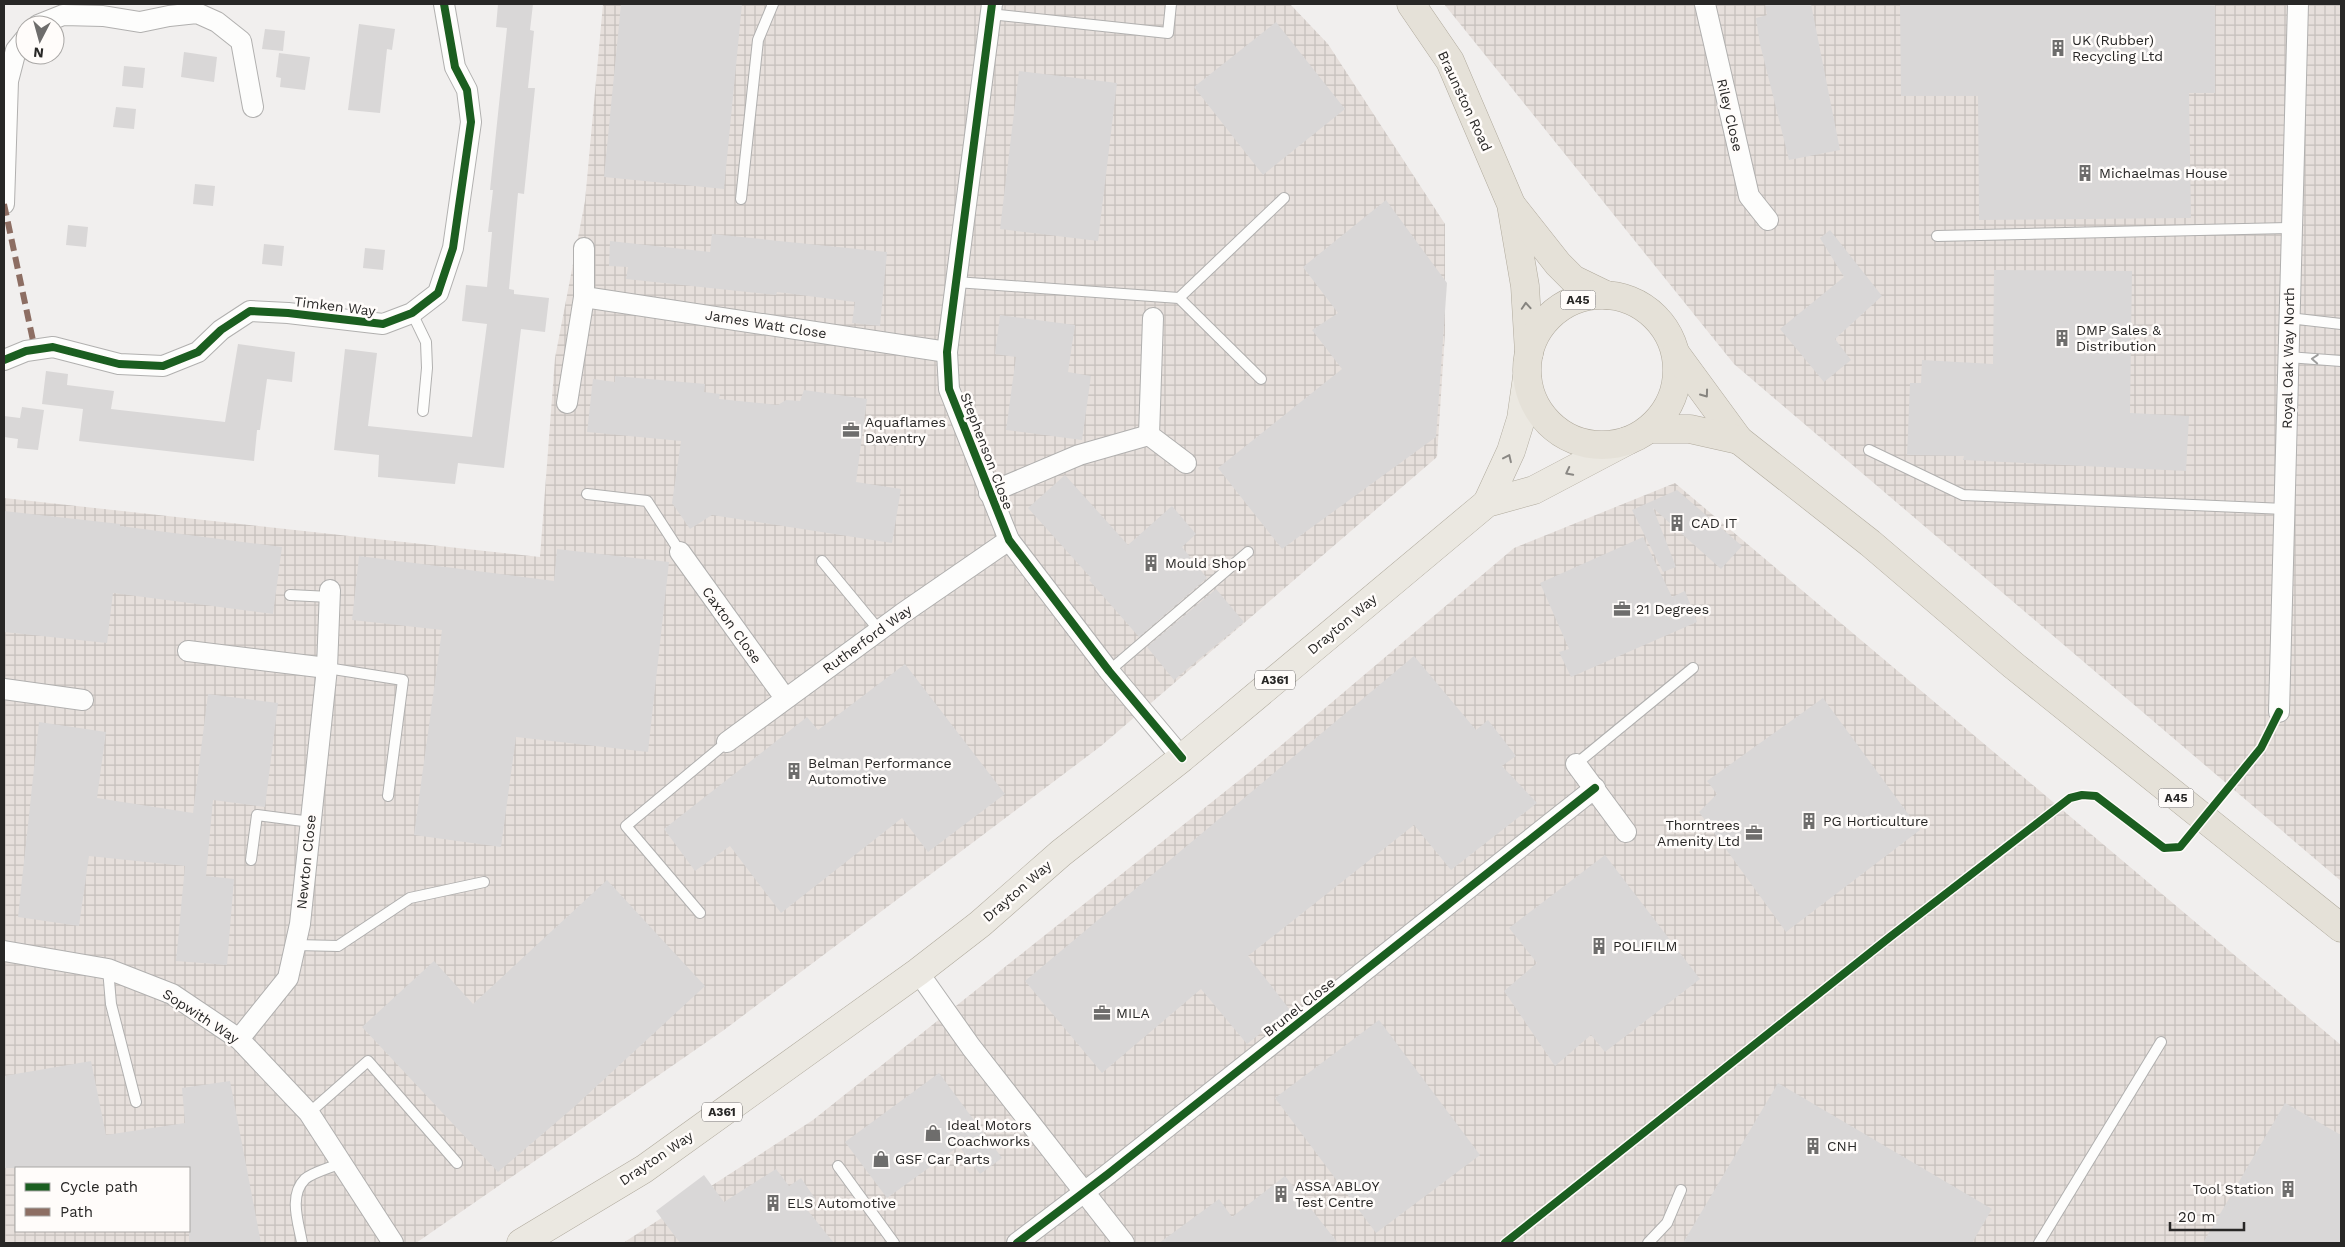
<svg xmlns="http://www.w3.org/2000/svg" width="2345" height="1247" font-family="'Work Sans',sans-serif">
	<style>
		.industrial { fill: url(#industrial-grid); fill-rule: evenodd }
		.building { fill: #d9d7d7 }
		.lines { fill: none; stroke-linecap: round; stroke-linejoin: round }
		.service-casing { stroke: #b1b0af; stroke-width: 12 }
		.minor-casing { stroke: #b1b0af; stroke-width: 22 }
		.primary-casing { stroke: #b0aa9d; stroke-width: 29 }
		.trunk-casing { stroke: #b0aa9d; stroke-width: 29 }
		.service { stroke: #fdfdfc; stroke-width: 10 }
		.minor { stroke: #fdfdfc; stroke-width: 20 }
		.primary { stroke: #ebe8e1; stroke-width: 28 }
		.trunk { stroke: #e5e1d8; stroke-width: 28 }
		.quiet { stroke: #8d6e63; stroke-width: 6; stroke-dasharray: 12 6; stroke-linecap: butt }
		.cycleway-casing { stroke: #fffcfa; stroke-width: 11 }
		.cycleway { stroke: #1b5e20; stroke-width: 8 }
		.oneway { stroke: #86847f }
		.oneway2 { stroke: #9d9d9c }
		.oneway3 { stroke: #8a8884 }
		.labels { text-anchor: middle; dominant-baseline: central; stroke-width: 5; stroke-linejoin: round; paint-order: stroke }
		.shield { fill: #fffcfa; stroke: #686766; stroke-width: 1 }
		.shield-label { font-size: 12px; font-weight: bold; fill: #282726 }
		.poi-label { font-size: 14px; fill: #282726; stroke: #fffcfa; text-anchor: start }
		.street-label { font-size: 14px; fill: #282726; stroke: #fffcfa }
	</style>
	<defs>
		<pattern id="industrial-grid" width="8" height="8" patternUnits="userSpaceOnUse" patternTransform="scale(1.25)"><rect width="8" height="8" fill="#e6dfdb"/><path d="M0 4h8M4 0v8" fill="none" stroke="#c5bfbc"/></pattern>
	</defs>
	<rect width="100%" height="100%" fill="#f1efee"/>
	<g class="industrial">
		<path d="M 603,4 L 1290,4 L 1328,44 L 1445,224 L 1445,333 L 1437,457 L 1101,746 L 724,1030 L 416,1243 L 4,1243 L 4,498 L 540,557 L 555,358 L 585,201 ZM 16,1168 L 189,1168 L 189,1231 L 16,1231 Z"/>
		<path d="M 1444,4 L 2341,4 L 2341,881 L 1734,364 Z"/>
		<path d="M 1675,483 L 2341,1045 L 2341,1243 L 623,1243 L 813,1120 L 1252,770 L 1514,548 Z"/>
	</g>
	<g class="building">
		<path d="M 498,4 L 533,4 L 530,30 L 534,31 L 528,88 L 535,88 L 524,194 L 518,193 L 509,289 L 514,290 L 514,294 L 549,298 L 545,332 L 521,329 L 504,468 L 458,463 L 455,484 L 378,477 L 379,455 L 334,450 L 345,349 L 377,353 L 368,426 L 472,437 L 487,324 L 462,321 L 466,285 L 487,287 L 492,232 L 488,232 L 493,190 L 490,190 L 507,28 L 496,27 Z"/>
		<path d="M 621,4 L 742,4 L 724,189 L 604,177 Z"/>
		<path d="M 1765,4 L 1811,4 L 1840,150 L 1789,160 L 1760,44 L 1756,18 L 1767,15 Z"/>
		<path d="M 1900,4 L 2215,4 L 2215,93 L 2189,93 L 2191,218 L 1979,220 L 1978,96 L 1901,96 Z"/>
		<path d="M 1276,22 L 1345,109 L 1263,175 L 1194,87 Z"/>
		<path d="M 359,24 L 395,29 L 392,50 L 387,49 L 380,113 L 348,110 Z"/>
		<path d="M 265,29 L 285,31 L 283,51 L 262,49 Z"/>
		<path d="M 184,52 L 217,57 L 214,82 L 181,77 Z"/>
		<path d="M 279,53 L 310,57 L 305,90 L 280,87 L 281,78 L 276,77 Z"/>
		<path d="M 124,66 L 145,68 L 143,88 L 122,86 Z"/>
		<path d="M 1019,71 L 1117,83 L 1098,241 L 1000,229 Z"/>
		<path d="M 116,107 L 136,109 L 134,129 L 113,127 Z"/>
		<path d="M 195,184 L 215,186 L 213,206 L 193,204 Z"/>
		<path d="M 1386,200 L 1447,283 L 1436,437 L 1282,549 L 1218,468 L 1342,369 L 1312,330 L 1338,313 L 1303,267 Z"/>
		<path d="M 68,225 L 88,227 L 86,247 L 66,245 Z"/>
		<path d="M 1830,230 L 1882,296 L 1835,339 L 1851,360 L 1824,382 L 1780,329 L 1844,277 L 1820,238 Z"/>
		<path d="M 712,234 L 887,252 L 880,326 L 852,323 L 855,302 L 777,292 L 776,295 L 626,279 L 628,267 L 609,266 L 610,241 L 710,252 Z"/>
		<path d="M 264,244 L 284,246 L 282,266 L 262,264 Z"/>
		<path d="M 365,248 L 385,250 L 383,270 L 363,268 Z"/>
		<path d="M 1994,270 L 2132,271 L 2130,413 L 2189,416 L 2186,471 L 1963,460 L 1964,456 L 1907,455 L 1910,383 L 1921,383 L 1922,360 L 1993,364 Z"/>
		<path d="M 1000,315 L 1075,325 L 1068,372 L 1091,376 L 1082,440 L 1006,430 L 1016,357 L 995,354 Z"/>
		<path d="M 238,344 L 295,352 L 292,382 L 267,379 L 260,430 L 257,430 L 254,461 L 79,441 L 83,409 L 42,404 L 46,371 L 68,374 L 67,385 L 114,391 L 111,409 L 225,422 Z"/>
		<path d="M 615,376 L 705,384 L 704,392 L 720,394 L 719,399 L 778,405 L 786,400 L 800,401 L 804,390 L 867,399 L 856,482 L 901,489 L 892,543 L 712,515 L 690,529 L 672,503 L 681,441 L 587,432 L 593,379 L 615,382 Z"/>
		<path d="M 22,407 L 44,410 L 38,450 L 17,448 L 18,439 L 4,437 L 4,416 L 20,418 Z"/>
		<path d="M 1065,475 L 1128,545 L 1172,506 L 1196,534 L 1182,547 L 1207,578 L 1139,637 L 1089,580 L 1091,578 L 1028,508 Z"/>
		<path d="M 1677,490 L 1742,546 L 1721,569 L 1653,508 L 1676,567 L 1663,572 L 1632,510 Z"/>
		<path d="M 4,511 L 120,524 L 120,526 L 282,547 L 273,614 L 113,593 L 107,643 L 4,632 Z"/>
		<path d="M 1643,537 L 1672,597 L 1685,591 L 1697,622 L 1571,677 L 1559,652 L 1569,649 L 1540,583 Z"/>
		<path d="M 557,549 L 669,562 L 648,752 L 516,737 L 501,847 L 414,835 L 442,630 L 352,620 L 359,556 L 554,581 Z"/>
		<path d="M 1216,589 L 1244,622 L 1174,680 L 1147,647 Z"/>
		<path d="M 1414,656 L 1476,730 L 1488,720 L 1516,756 L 1502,766 L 1537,803 L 1451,870 L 1414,825 L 1248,956 L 1290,1010 L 1247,1044 L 1201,989 L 1102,1073 L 1025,981 Z"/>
		<path d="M 905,664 L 1005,794 L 928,852 L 902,818 L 781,913 L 730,846 L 695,871 L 664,829 L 807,717 L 818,730 Z"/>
		<path d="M 208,694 L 278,703 L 265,807 L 213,800 L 206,876 L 234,879 L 227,965 L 176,961 L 185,866 L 89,856 L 79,926 L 18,917 L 39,722 L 106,732 L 97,798 L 193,813 Z"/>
		<path d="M 1823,698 L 1920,830 L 1786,932 L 1699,812 L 1717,794 L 1707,781 Z"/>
		<path d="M 1605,855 L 1700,979 L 1605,1052 L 1591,1035 L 1555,1066 L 1504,991 L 1537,963 L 1509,928 Z"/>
		<path d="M 607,880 L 705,986 L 573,1108 L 498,1172 L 362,1027 L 434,961 L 473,1004 Z"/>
		<path d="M 1379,1020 L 1480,1155 L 1376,1233 L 1275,1098 Z"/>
		<path d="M 91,1061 L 106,1135 L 185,1123 L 182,1088 L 230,1081 L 261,1243 L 189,1243 L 189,1168 L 4,1168 L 4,1076 Z"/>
		<path d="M 939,1073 L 1002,1158 L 980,1174 L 959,1146 L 887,1198 L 845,1142 Z"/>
		<path d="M 1778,1083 L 1992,1209 L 1972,1243 L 1683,1243 Z"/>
		<path d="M 2285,1103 L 2341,1135 L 2341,1243 L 2203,1243 Z"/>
		<path d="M 776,1169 L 789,1186 L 801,1178 L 816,1200 L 805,1207 L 834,1243 L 680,1243 L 656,1211 L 704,1175 L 724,1202 Z"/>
		<path d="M 1285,1176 L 1338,1243 L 1159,1243 L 1219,1199 L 1232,1217 Z"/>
	</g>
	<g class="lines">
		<g class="service-casing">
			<g id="service">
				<path d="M 990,14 L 1168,33 L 1171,4"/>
				<path d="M 741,199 L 758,40 L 773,4"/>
				<path d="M 1937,236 L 2292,228"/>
				<path d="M 956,282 L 1179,298 L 1261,379"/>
				<path d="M 1179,298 L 1284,198"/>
				<path d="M 412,313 L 426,342 L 427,368 L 423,411"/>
				<path d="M 2289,318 L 2341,324"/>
				<path d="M 2288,357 L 2341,361"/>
				<path d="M 1869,450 L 1963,495 L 2285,509"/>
				<path d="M 587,494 L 647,501 L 680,552"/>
				<path d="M 822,561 L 879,630"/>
				<path d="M 290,595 L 330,597"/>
				<path d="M 327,668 L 403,680 L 388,796"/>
				<path d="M 1109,671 L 1248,552"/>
				<path d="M 1576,764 L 1693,668"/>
				<path d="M 251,860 L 257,815 L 311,822"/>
				<path d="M 700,913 L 626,826 L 727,742"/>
				<path d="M 296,945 L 338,946 L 410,898 L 484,882"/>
				<path d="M 108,969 L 111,1004 L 136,1102"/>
				<path d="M 309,1113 L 368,1061 L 457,1163"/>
				<path d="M 838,1166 L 894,1243"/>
				<path d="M 302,1243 C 299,1224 288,1196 305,1179 C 313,1172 330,1168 341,1163"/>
				<path d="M 1648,1243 L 1667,1223 L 1681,1190"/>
				<path d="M 2039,1243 L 2161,1042"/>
			</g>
		</g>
		<g class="minor-casing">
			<g id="minor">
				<path d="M 992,4 L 947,352 L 949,389 L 1009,540 L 1109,671 L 1182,758"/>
				<path d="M 1705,4 L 1749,196 L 1768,220"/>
				<path d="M 38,25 L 63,15 L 103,16 L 140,22 L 169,16 L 197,13 L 217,22 L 241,41 L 253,107"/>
				<path d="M 4,204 L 8,81 L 16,50 L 25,39"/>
				<path d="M 584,297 L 947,352"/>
				<path d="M 1153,318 L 1149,435 L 1186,463"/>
				<path d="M 4,360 L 26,351 L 53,347 L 119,364 L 163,366 L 198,352 L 221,330 L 250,311 L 288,313 L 383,324 L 412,313 L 438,293 L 453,248 L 471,122 L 467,90 L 455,67 L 444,4"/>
				<path d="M 567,403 L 584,297 L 584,248"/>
				<path d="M 989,493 L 1079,455 L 1149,435"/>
				<path d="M 680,552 L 785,698"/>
				<path d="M 188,651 L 327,668"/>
				<path d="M 4,689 L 83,700"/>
				<path d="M 2279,712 L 2298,4"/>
				<path d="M 727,742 L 903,613 L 1009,540"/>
				<path d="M 1576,764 L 1626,832"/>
				<path d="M 4,951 L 108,969 L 172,994 L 239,1039 L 309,1113 L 393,1243"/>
				<path d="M 918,972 L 971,1047 L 1124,1243"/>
				<path d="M 239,1039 L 288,978 L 300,924 L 327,668 L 330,590"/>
				<path d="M 1017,1243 L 1108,1174 L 1595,788"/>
			</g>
		</g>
		<g class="primary-casing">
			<g id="primary">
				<path d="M 1487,503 L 1511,451 L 1521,419 L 1527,377"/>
				<path d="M 521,1243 L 644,1169 L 918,972 L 980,924 L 1061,853 L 1182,758 L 1487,503 L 1534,490 L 1627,441"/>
			</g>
		</g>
		<g class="trunk-casing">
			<g id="trunk">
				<path d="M 1411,4 L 1450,61 L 1511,204 L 1525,286 L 1529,353"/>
				<path d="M 1513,207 L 1558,264 L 1573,279 L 1606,295"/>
				<circle cx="1602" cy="370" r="75"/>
				<path d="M 1676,354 L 1739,440 L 1870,543 L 2013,665 L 2341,928"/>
				<path d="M 1650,429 L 1690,429 L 1739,440"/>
			</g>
		</g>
		<use href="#service" class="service"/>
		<use href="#minor" class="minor"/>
		<use href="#primary" class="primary"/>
		<use href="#trunk" class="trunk"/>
		<path class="quiet" d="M 4,204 L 35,350"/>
		<g class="cycleway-casing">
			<g id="cycleway">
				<path d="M 992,4 L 947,352 L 949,389 L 1009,540 L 1109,671 L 1182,758"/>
				<path d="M 4,360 L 26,351 L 53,347 L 119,364 L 163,366 L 198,352 L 221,330 L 250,311 L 288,313 L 383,324 L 412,313 L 438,293 L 453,248 L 471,122 L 467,90 L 455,67 L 444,4"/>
				<path d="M 1017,1243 L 1108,1174 L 1595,788"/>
				<path d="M 1505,1243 L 1890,937 L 2070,798 L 2082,795 L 2096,796 L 2164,848 L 2180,847 L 2261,748 L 2279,712"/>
			</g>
		</g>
		<use href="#cycleway" class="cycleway"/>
	</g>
	<defs><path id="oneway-chevron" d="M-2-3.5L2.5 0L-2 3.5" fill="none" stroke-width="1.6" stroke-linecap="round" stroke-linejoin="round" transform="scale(1.25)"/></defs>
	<g class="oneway">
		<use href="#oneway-chevron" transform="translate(1526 306) rotate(-94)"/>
		<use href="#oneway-chevron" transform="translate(1705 394) rotate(54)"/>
	</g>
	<use class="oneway2" href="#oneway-chevron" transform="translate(2315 359) rotate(-176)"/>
	<g class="oneway3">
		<use href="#oneway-chevron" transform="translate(1508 458) rotate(-65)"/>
		<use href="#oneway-chevron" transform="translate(1569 472) rotate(153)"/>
	</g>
	<defs>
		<g id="building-bare" transform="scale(1.35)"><path d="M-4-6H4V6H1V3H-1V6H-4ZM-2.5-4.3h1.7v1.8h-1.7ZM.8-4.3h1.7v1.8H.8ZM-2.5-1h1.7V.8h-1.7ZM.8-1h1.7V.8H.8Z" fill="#6e6d6c" stroke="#fffcfa" stroke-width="2.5" paint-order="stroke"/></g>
		<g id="office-bare" transform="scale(1.35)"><path d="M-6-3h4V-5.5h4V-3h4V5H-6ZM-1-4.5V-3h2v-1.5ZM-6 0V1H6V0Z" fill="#6e6d6c" stroke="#fffcfa" stroke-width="2.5" paint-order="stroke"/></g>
		<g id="shop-bare" transform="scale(1.35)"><path d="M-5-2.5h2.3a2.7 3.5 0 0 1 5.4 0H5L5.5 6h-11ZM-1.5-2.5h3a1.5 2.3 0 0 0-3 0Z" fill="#6e6d6c" stroke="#fffcfa" stroke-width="2.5" paint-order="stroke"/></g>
	</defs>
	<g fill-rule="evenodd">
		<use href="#building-bare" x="2058" y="48"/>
		<use href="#building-bare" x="2085" y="173"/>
		<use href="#building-bare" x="2062" y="338"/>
		<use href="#office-bare" x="851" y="430"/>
		<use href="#building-bare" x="1677" y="523"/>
		<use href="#building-bare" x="1151" y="563"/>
		<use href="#office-bare" x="1622" y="609"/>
		<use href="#building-bare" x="794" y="771"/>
		<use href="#building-bare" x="1809" y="821"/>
		<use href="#office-bare" x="1754" y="833"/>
		<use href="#building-bare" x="1599" y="946"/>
		<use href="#office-bare" x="1102" y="1013"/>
		<use href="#shop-bare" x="933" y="1133"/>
		<use href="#building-bare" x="1813" y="1146"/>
		<use href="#shop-bare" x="881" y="1159"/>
		<use href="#building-bare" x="2288" y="1189"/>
		<use href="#building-bare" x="1281" y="1194"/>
		<use href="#building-bare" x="773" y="1203"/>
	</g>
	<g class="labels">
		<g class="shield">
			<rect x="1560.5" y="290.5" width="35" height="19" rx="4"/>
			<rect x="1255" y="670.5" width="40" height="19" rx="4"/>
			<rect x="2158.5" y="788.5" width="35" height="19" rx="4"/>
			<rect x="702" y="1102.5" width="40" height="19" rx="4"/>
		</g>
		<g class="shield-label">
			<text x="1578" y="300">A45</text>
			<text x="1275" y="680">A361</text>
			<text x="2176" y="798">A45</text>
			<text x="722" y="1112">A361</text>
		</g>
		<g class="poi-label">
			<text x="2072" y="40">UK (Rubber)<tspan x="2072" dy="16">Recycling Ltd</tspan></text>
			<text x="2099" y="173">Michaelmas House</text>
			<text x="2076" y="330">DMP Sales &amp;<tspan x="2076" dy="16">Distribution</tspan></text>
			<text x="865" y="422">Aquaflames<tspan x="865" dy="16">Daventry</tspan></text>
			<text x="1691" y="523">CAD IT</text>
			<text x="1165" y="563">Mould Shop</text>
			<text x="1636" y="609">21 Degrees</text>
			<text x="808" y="763">Belman Performance<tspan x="808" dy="16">Automotive</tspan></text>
			<text x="1823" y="821">PG Horticulture</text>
			<text x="1740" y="825" text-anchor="end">Thorntrees<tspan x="1740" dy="16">Amenity Ltd</tspan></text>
			<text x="1613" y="946">POLIFILM</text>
			<text x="1116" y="1013">MILA</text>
			<text x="947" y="1125">Ideal Motors<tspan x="947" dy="16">Coachworks</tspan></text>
			<text x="1827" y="1146">CNH</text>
			<text x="895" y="1159">GSF Car Parts</text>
			<text x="1295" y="1186">ASSA ABLOY<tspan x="1295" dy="16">Test Centre</tspan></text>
			<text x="2274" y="1189" text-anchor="end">Tool Station</text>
			<text x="787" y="1203">ELS Automotive</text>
		</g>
		<g class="street-label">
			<text transform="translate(1465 101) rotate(65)">Braunston Road</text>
			<text transform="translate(1730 115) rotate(77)">Riley Close</text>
			<text transform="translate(335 306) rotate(7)">Timken Way</text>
			<text transform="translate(766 324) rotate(9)">James Watt Close</text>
			<text transform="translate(2288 358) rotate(-89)">Royal Oak Way North</text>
			<text transform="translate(987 451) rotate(69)">Stephenson Close</text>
			<text transform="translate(1342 624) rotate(-40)">Drayton Way</text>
			<text transform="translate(732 625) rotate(54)">Caxton Close</text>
			<text transform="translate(867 639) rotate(-36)">Rutherford Way</text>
			<text transform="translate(306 862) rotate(-84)">Newton Close</text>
			<text transform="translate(1017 891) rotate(-41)">Drayton Way</text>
			<text transform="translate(1299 1007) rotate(-38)">Brunel Close</text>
			<text transform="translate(201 1016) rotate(33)">Sopwith Way</text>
			<text transform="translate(656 1158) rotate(-34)">Drayton Way</text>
		</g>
	</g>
	<rect width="2345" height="1247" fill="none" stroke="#282726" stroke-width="10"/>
	<rect x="15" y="1167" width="175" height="65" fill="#fffcfa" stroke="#a9a7a5"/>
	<rect x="25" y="1183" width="25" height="8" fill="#1b5e20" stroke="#a9a7a5"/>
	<text x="60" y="1192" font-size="15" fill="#282726">Cycle path</text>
	<rect x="25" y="1208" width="25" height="8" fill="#8d6e63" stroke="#a9a7a5"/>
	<text x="60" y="1217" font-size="15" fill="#282726">Path</text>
	<g transform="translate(40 40) rotate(186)"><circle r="24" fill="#fffcfa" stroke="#a9a7a5"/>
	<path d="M0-4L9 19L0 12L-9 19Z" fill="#6e6d6c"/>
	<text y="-8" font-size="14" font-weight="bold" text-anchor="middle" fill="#282726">N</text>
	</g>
	<path d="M2170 1222v8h74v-8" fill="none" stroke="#282726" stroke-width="2.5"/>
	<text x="2178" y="1222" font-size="15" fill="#282726" stroke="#fffcfa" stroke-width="4" paint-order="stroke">20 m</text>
</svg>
